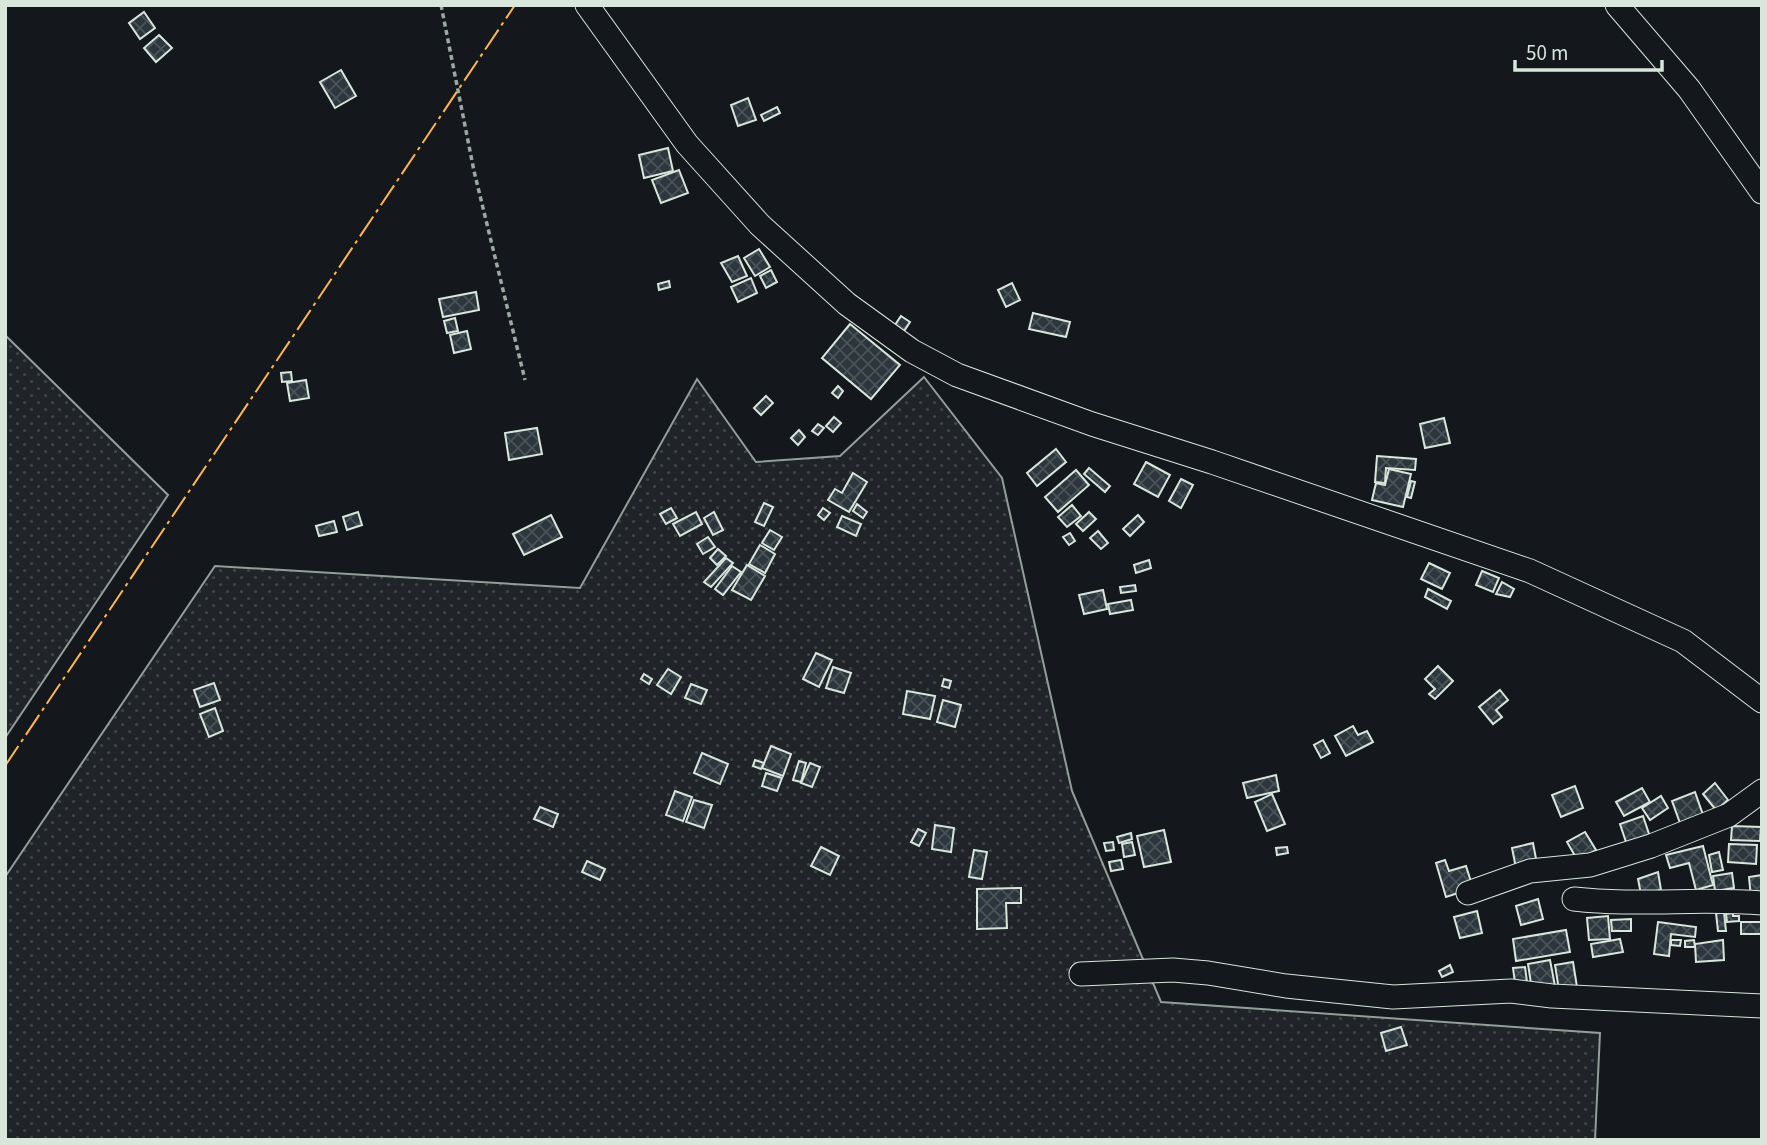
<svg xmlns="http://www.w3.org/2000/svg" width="1767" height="1145" font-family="'Source Sans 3',sans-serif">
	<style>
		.grass { fill: url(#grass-dots); stroke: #939e99; stroke-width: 2 }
		.building { fill: url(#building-cross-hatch); stroke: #d8e6dc; stroke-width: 2 }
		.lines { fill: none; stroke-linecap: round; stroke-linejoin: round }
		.minor-casing { stroke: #d8e6dc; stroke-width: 25 }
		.path { stroke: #9da8a2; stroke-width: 3.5; stroke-dasharray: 5 3.5; stroke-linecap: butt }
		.minor { stroke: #14181c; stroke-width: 23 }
		.power { stroke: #ffb74d; stroke-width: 2; stroke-dasharray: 24 5 3.5 5; stroke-linecap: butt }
	</style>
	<defs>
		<pattern id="grass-dots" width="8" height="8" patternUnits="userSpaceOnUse" patternTransform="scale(1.75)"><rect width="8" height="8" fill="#202428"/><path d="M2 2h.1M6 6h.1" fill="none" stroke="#404447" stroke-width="1.8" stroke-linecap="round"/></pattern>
		<pattern id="building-cross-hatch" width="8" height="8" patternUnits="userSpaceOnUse" patternTransform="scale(1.75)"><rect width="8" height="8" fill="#2c363c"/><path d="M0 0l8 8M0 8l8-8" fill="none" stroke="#4a5358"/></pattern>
	</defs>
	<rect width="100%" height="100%" fill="#14181c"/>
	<g class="grass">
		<path d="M 5,335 L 168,495 L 5,738 Z"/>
		<path d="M 924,377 L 1002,478 L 1072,791 L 1161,1002 L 1600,1033 L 1595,1140 L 5,1140 L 5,877 L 215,566 L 580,588 L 697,379 L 756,462 L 840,456 Z"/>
	</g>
	<g class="building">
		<path d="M 144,12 L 155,28 L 140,39 L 129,23 Z"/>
		<path d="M 159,35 L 172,48 L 156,62 L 144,48 Z"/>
		<path d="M 341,70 L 356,96 L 335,108 L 320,82 Z"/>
		<path d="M 748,98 L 756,120 L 738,126 L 731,105 Z"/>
		<path d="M 777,107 L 780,113 L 764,121 L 761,115 Z"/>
		<path d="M 668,148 L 673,171 L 644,178 L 639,155 Z"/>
		<path d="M 679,170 L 688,193 L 661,203 L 652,180 Z"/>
		<path d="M 759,249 L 770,267 L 755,276 L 744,258 Z"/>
		<path d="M 738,256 L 747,276 L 732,282 L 721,263 Z"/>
		<path d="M 771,270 L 777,282 L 766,288 L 760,276 Z"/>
		<path d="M 751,278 L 757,293 L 738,302 L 731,287 Z"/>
		<path d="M 669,281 L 670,287 L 659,290 L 658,284 Z"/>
		<path d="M 1012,283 L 1020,300 L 1006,307 L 998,290 Z"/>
		<path d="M 476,292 L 479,310 L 443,317 L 439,299 Z"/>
		<path d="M 1033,313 L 1070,322 L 1066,337 L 1029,329 Z"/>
		<path d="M 901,316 L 910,322 L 904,331 L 895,325 Z"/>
		<path d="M 455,318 L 458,331 L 447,333 L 444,321 Z"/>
		<path d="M 850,324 L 900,365 L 871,399 L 822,358 Z"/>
		<path d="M 467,331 L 471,349 L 454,353 L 450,335 Z"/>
		<path d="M 291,372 L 292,381 L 282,382 L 281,373 Z"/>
		<path d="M 306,380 L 309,398 L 290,401 L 287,383 Z"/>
		<path d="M 838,386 L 843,391 L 838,398 L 832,393 Z"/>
		<path d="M 766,396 L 773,403 L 761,415 L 754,408 Z"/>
		<path d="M 834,417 L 841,423 L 833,432 L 826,426 Z"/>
		<path d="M 1444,418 L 1450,443 L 1425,448 L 1420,424 Z"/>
		<path d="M 818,424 L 824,428 L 818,435 L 812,431 Z"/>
		<path d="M 537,428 L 542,454 L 509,460 L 505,433 Z"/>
		<path d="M 799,430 L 805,437 L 798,445 L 791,438 Z"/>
		<path d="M 1056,449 L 1066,462 L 1037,486 L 1027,473 Z"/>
		<path d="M 1377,456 L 1416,459 L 1415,470 L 1386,468 L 1385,483 L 1375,482 Z"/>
		<path d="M 1146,462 L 1170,475 L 1158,497 L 1134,484 Z"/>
		<path d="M 1089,468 L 1110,486 L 1105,492 L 1084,474 Z"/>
		<path d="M 1389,469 L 1411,474 L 1403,507 L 1372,500 L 1376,483 L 1385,485 Z"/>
		<path d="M 1076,470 L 1089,485 L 1058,512 L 1045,497 Z"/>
		<path d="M 853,473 L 867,482 L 849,512 L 828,500 L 835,489 L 842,493 Z"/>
		<path d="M 1181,479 L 1193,485 L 1181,508 L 1169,501 Z"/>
		<path d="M 1411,481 L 1415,482 L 1411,498 L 1407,497 Z"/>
		<path d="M 764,503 L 773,507 L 764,526 L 755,522 Z"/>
		<path d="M 857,504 L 867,512 L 863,518 L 853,511 Z"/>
		<path d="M 1072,505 L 1081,516 L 1067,527 L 1058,517 Z"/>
		<path d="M 671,508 L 677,518 L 666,524 L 660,514 Z"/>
		<path d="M 823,508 L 830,513 L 824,520 L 818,515 Z"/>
		<path d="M 358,512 L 362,525 L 347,530 L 343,517 Z"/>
		<path d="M 696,512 L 702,524 L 680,536 L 673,524 Z"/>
		<path d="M 714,512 L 723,530 L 713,535 L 704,518 Z"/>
		<path d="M 1089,512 L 1096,519 L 1083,531 L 1076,524 Z"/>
		<path d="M 551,515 L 562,537 L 524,555 L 513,534 Z"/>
		<path d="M 1138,515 L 1144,522 L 1130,536 L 1123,529 Z"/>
		<path d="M 842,516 L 861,524 L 856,536 L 837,527 Z"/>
		<path d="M 334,521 L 337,532 L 319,536 L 316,526 Z"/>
		<path d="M 770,530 L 782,537 L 774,550 L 762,543 Z"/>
		<path d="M 1098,531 L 1108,543 L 1101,549 L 1090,538 Z"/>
		<path d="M 1070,533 L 1075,541 L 1069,545 L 1063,537 Z"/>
		<path d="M 708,537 L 715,547 L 703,554 L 697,544 Z"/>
		<path d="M 760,545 L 775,554 L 765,573 L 749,564 Z"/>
		<path d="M 718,549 L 726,556 L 717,565 L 710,558 Z"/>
		<path d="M 726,558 L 733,563 L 711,587 L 704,582 Z"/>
		<path d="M 1149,560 L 1151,568 L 1136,573 L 1134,565 Z"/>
		<path d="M 1429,563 L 1450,573 L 1442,589 L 1421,579 Z"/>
		<path d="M 747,565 L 765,576 L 751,600 L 732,590 Z"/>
		<path d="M 732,566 L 741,572 L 723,595 L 715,589 Z"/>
		<path d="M 1482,571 L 1499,578 L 1493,592 L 1476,585 Z"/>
		<path d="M 1502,582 L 1514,589 L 1510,597 L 1496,594 Z"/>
		<path d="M 1135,585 L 1136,591 L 1121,593 L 1120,587 Z"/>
		<path d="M 1428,589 L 1451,601 L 1447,609 L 1425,597 Z"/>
		<path d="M 1103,590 L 1107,609 L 1084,614 L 1079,595 Z"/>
		<path d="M 1131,600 L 1133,610 L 1110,614 L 1108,604 Z"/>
		<path d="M 816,653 L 832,660 L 819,687 L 803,679 Z"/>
		<path d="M 1438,666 L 1453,681 L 1435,699 L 1429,694 L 1435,689 L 1425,679 Z"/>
		<path d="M 833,667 L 851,673 L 844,693 L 826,688 Z"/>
		<path d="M 668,669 L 681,677 L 671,694 L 657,685 Z"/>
		<path d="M 644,674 L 652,679 L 649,684 L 641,679 Z"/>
		<path d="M 944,679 L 951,681 L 949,688 L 942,686 Z"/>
		<path d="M 214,683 L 220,700 L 200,707 L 194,690 Z"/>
		<path d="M 691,684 L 707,690 L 701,704 L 685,698 Z"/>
		<path d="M 1500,690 L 1508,700 L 1496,710 L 1502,717 L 1493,724 L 1479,707 Z"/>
		<path d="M 907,691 L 935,696 L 930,719 L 903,714 Z"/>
		<path d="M 943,700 L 961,705 L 955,727 L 937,722 Z"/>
		<path d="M 215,708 L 223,731 L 209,737 L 200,714 Z"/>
		<path d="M 1353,726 L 1358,735 L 1367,731 L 1373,742 L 1346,756 L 1335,736 Z"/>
		<path d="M 1323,740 L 1330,753 L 1321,758 L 1314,745 Z"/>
		<path d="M 771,746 L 791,754 L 783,776 L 762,768 Z"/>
		<path d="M 702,753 L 728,764 L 720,784 L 694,773 Z"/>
		<path d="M 755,760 L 764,763 L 761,769 L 753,766 Z"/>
		<path d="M 799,761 L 806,763 L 801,782 L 793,780 Z"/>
		<path d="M 810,763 L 820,767 L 812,787 L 801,783 Z"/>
		<path d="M 766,773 L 782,778 L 777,791 L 762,786 Z"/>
		<path d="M 1276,775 L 1279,791 L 1247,798 L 1243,783 Z"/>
		<path d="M 1715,783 L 1728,800 L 1716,810 L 1703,794 Z"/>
		<path d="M 1575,786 L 1583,808 L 1561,817 L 1552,795 Z"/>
		<path d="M 1642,788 L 1650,802 L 1624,816 L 1616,802 Z"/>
		<path d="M 675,791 L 692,797 L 683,821 L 666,815 Z"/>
		<path d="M 1695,792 L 1703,815 L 1680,823 L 1672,801 Z"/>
		<path d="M 1272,794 L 1285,824 L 1267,831 L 1255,802 Z"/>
		<path d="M 1661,796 L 1668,808 L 1650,820 L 1642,808 Z"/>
		<path d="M 694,800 L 712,805 L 704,828 L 686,822 Z"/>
		<path d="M 540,807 L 558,814 L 553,827 L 534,819 Z"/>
		<path d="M 1643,816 L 1650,837 L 1627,845 L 1620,824 Z"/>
		<path d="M 935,825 L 954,828 L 951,852 L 932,849 Z"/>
		<path d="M 1732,826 L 1761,827 L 1760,841 L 1731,840 Z"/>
		<path d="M 918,829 L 926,833 L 919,846 L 911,842 Z"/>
		<path d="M 1164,830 L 1171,862 L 1144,867 L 1137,836 Z"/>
		<path d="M 1585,832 L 1596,850 L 1578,861 L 1567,842 Z"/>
		<path d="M 1131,833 L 1132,839 L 1119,843 L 1117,837 Z"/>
		<path d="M 1113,842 L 1114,850 L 1106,851 L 1104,843 Z"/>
		<path d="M 1132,842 L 1135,855 L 1124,857 L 1122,844 Z"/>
		<path d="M 1533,843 L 1537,864 L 1516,868 L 1512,848 Z"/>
		<path d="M 1729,844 L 1757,845 L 1756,864 L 1728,862 Z"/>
		<path d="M 1703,846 L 1713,885 L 1696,890 L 1689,863 L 1670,868 L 1666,855 Z"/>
		<path d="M 821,847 L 839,856 L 830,875 L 811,866 Z"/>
		<path d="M 1287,847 L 1288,853 L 1277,855 L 1276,848 Z"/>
		<path d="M 974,850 L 987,852 L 982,879 L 969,877 Z"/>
		<path d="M 1719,852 L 1723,870 L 1712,872 L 1709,855 Z"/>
		<path d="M 1121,860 L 1123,869 L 1111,871 L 1109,862 Z"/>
		<path d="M 1445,860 L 1449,871 L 1466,866 L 1473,888 L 1446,897 L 1436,863 Z"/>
		<path d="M 587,861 L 605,869 L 600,880 L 582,872 Z"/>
		<path d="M 1658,872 L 1661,890 L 1641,894 L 1638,879 Z"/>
		<path d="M 1732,873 L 1734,888 L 1715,891 L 1713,876 Z"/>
		<path d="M 1762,875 L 1762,896 L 1751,898 L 1749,877 Z"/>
		<path d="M 1021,888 L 1021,903 L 1006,903 L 1007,928 L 977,929 L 977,889 Z"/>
		<path d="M 1538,899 L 1543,919 L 1521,925 L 1516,906 Z"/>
		<path d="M 1477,911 L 1482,933 L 1460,938 L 1454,917 Z"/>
		<path d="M 1724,912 L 1726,931 L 1718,931 L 1716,913 Z"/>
		<path d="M 1733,913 L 1733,916 L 1739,916 L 1739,921 L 1727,922 L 1726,914 Z"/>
		<path d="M 1608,916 L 1610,939 L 1589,940 L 1587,918 Z"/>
		<path d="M 1631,919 L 1631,931 L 1612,931 L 1611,920 Z"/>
		<path d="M 1658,922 L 1696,927 L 1695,937 L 1671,934 L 1669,956 L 1654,954 Z"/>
		<rect x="1741" y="922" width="21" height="12"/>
		<path d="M 1566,930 L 1570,952 L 1516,961 L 1513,939 Z"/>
		<path d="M 1620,939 L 1623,952 L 1593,957 L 1591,944 Z"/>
		<path d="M 1671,940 L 1681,940 L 1680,946 L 1671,945 Z"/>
		<path d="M 1694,940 L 1695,947 L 1685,947 L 1685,941 Z"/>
		<path d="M 1723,940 L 1724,960 L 1696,962 L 1695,944 Z"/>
		<path d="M 1550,960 L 1555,986 L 1532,990 L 1528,964 Z"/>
		<path d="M 1573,962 L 1577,987 L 1559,990 L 1555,965 Z"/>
		<path d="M 1450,965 L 1453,972 L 1442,977 L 1439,971 Z"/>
		<path d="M 1525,967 L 1527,982 L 1515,983 L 1513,968 Z"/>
		<path d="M 1401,1027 L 1407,1045 L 1386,1051 L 1381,1033 Z"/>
	</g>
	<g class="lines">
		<g class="minor-casing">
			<g id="minor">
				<path d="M 587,5 L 687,144 L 760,225 L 847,304 L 912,351 L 957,375 L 1092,424 L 1212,462 L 1530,571 L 1683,641 L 1762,701"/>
				<path d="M 1617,5 L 1689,89 L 1762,192"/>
				<path d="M 1468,893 L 1530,871 L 1590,865 L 1651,846 L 1729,815 L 1762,791"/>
				<path d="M 1574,899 C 1637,906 1699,898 1762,903"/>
				<path d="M 1081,974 L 1173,970 L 1208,973 L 1286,986 L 1393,997 L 1511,991 L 1552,996 L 1762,1006"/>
			</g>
		</g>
		<path class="path" d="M 441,5 L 474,171 L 525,380"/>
		<use href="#minor" class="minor"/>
		<path class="power" d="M 5,766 L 515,5"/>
	</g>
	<rect width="1767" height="1145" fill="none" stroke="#d8e6dc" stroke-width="14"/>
	<path d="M1515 60v10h147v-10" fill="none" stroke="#d8e6dc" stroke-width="3.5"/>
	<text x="1526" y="60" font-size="21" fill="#d8e6dc" stroke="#14181c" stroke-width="5" paint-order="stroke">50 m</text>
</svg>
